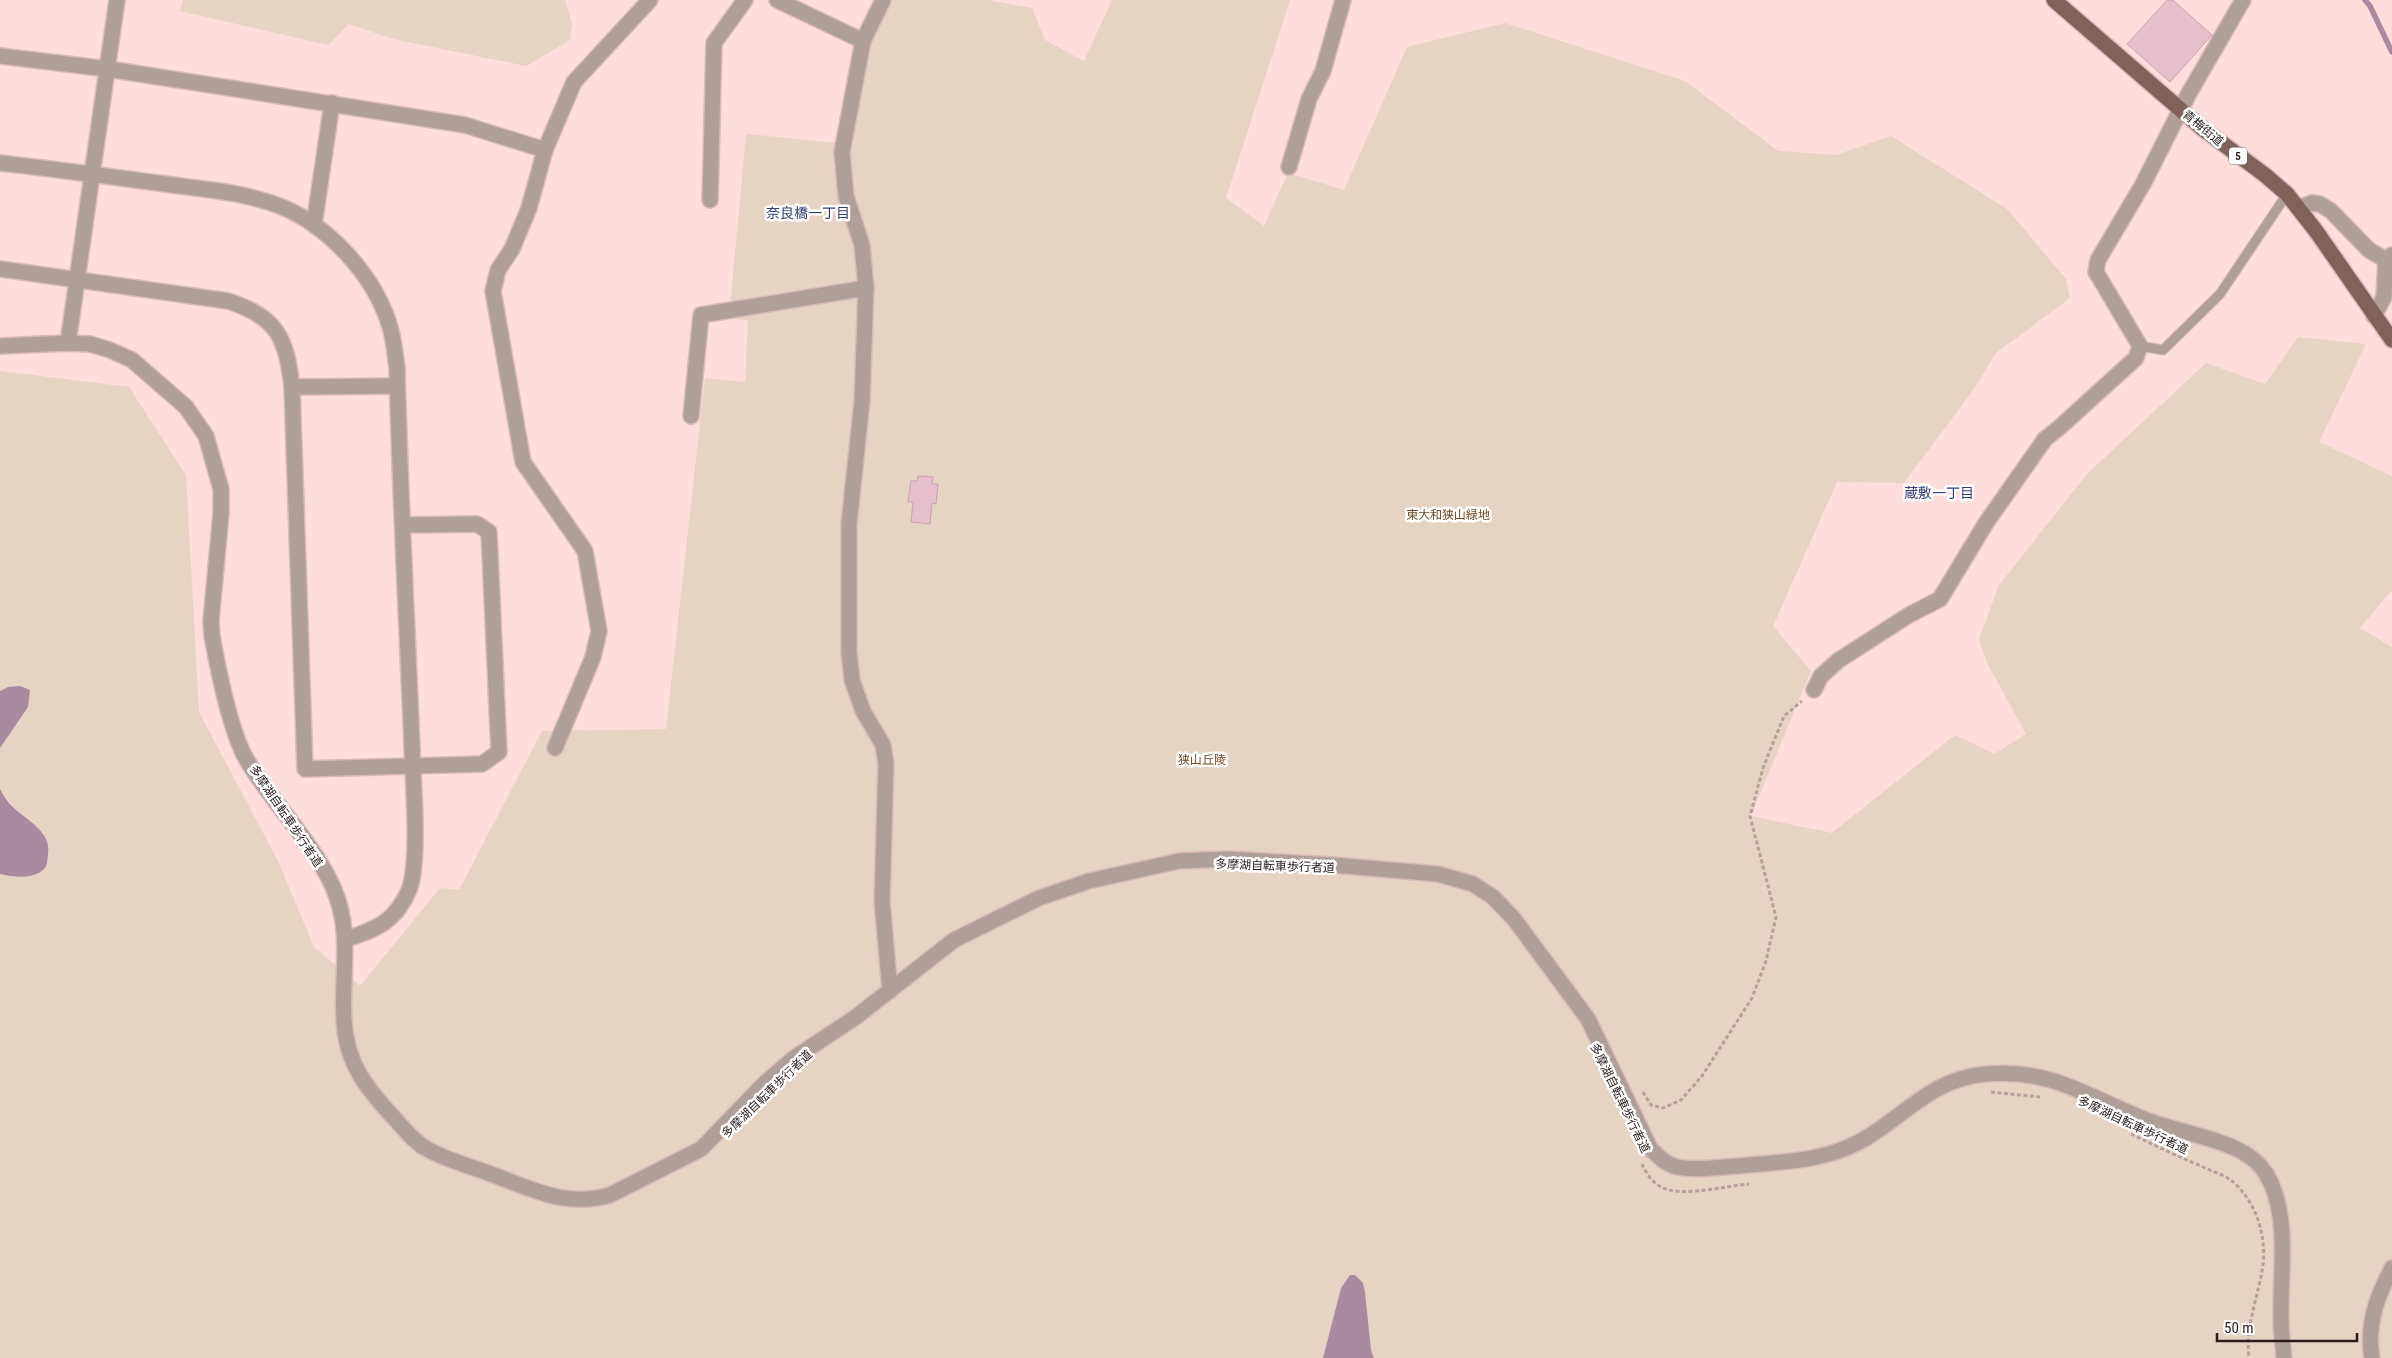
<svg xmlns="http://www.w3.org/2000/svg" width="2392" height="1358" font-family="'Roboto Condensed','Noto Sans JP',sans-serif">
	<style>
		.green { fill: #e5d3c4 }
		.water { fill: #a88ba0 }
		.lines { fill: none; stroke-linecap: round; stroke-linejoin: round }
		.stream { stroke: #a88ba0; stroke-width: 5.5 }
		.building { fill: #e5bfcb; stroke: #c8a3af }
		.service-casing { stroke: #d8baba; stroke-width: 11 }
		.minor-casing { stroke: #d8baba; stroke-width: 18 }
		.tertiary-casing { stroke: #d8baba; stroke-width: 18 }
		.primary-casing { stroke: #d8baba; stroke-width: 18 }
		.path { stroke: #b99e9e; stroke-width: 3; stroke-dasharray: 4 2.5; stroke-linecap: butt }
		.service { stroke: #af9f99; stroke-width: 9 }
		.minor { stroke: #af9f99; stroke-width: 15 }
		.tertiary { stroke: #af9f99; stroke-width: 15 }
		.primary { stroke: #7f635a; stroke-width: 15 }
		.labels { text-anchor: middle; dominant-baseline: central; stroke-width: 5; stroke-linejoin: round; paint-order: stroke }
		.shield { fill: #fff; stroke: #6a6060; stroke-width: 1 }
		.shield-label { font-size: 11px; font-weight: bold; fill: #2a1c1c }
		.street-label { font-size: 12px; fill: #2a1c1c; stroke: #fff }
		.park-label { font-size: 12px; fill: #724924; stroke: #fff }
		.neighbourhood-label { font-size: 14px; fill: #343f79; stroke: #fff }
	</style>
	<rect width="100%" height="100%" fill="#fedddd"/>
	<g class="green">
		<path d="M 183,0 L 565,0 L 572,23 L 570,40 L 526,66 L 393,39 L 349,24 L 328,45 L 180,11 Z"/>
		<path d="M 889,0 L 988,0 L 1032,8 L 1045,40 L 1084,61 L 1112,0 L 1290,0 L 1226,198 L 1264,226 L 1288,173 L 1344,190 L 1407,47 L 1505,23 L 1685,81 L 1778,151 L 1836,155 L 1891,136 L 2007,209 L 2066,279 L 2070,298 L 1996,353 L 1976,386 L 1904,483 L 1837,482 L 1773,626 L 1811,671 L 1751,816 L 1832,833 L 1955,735 L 1994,754 L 2026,734 L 1987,663 L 1979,639 L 1999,585 L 2088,473 L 2206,363 L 2265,384 L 2298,337 L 2366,344 L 2319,442 L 2392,476 L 2392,590 L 2360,628 L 2392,647 L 2392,1358 L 1374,1358 L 1371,1351 L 1365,1292 L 1363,1283 L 1355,1275 L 1350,1275 L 1341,1288 L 1323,1358 L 0,1358 L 0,874 L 28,877 L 47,865 L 48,858 L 37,826 L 13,807 L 0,789 L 0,748 L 30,691 C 19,686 11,685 0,691 L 0,371 L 129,387 L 186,475 L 199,712 L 278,861 L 314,947 L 360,986 L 440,888 L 459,890 L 542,731 L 666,729 L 705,378 L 745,382 L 748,320 L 729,319 L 746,134 L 846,144 L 860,60 L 869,50 Z"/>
	</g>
	<g class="water">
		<path d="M 20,686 L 30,690 L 28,707 L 0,748 L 0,691 L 8,687 Z"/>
		<path d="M 0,789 C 4,796 8,803 14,808 C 28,821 52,832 48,855 C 47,861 48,865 44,869 C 33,880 14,877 0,874 Z"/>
		<path d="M 1350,1275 L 1355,1275 L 1363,1283 L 1365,1292 L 1371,1350 L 1374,1358 L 1323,1358 L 1341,1288 Z"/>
	</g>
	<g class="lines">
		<path class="stream" d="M 2365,0 L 2370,6 L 2392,52"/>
	</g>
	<g class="building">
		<path d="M 2167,0 L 2173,0 L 2212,35 L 2170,82 L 2127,44 Z"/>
		<path d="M 918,476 L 933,477 L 932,484 L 938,484 L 936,504 L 932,503 L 930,524 L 911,522 L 913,502 L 908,502 L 911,481 L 917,481 Z"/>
	</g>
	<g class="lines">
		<g class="service-casing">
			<path id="service" d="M 2140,346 L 2163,350 L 2220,294 L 2287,194"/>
		</g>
		<g class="minor-casing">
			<g id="minor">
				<path d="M 777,0 L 863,41"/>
				<path d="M 883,0 L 863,41 L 842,152 L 846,196 L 862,245 L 866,288 L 862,401 L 849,524 L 849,652 L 852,680 L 863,711 L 883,745 L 886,764 L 882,901 L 890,991"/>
				<path d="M 0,56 L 108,69 L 465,125 L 545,150"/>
				<path d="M 0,163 C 53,169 105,176 158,183 C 198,189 239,191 277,205 C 328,224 375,276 390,327 C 394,340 395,355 397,368 C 400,495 407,621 412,747 C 413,780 420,863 409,890 C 396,921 376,930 346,939"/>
				<path d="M 1289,167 L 1309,99 L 1323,71 L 1343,0"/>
				<path d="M 710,200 L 714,43 L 745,0"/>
				<path d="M 2299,208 L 2312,203 L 2320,204 L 2331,211 L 2369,250 L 2386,260"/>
				<path d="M 314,225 L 332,103"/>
				<path d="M 0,269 L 228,301 C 277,317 286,337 292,387 L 305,769 L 482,764 L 499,752 L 489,532 L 477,524 L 403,525"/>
				<path d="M 2374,316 L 2384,297 L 2386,260 L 2392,255"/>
				<path d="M 68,343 L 117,0"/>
				<path d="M 292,387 L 397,386"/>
				<path d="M 691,416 L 701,315 L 866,288"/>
				<path d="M 1814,690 L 1821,676 L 1839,660 L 1909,615 L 1940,599 L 1986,523 L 2045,439 L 2060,427 L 2136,358 L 2140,346 L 2096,272 L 2098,260 L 2143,184 L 2188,95 L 2243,0"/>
				<path d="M 555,748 L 593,657 L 599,631 L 585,551 L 523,462 L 493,291 L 498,270 L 512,249 L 529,208 L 545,150 L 574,82 L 650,0"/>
			</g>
		</g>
		<g class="tertiary-casing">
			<g id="tertiary">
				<path d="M 0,346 L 68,343 L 90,344 L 110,350 L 132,360 L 186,407 L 206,436 L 221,489 L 221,513 L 211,621 L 212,636 C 218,669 231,735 248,762 C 274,805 312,841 333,887 C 353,932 341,973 344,1020 C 346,1064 367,1089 396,1120 C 405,1130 414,1142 427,1149 C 446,1160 470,1166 491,1174 C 532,1189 566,1208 610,1195 L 701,1149 L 765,1083 L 794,1058 L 856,1017 L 954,940 L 1039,898 L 1089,881 L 1179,861 L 1228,859 L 1333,865 L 1438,874 L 1473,884 L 1493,897 L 1514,919 L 1588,1019 L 1650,1148 C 1658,1156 1665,1164 1677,1167 C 1697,1171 1718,1167 1737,1166 C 1778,1162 1822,1162 1859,1142 C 1904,1118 1929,1079 1986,1074 C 2053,1068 2091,1099 2149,1121 C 2177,1131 2222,1139 2246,1154 C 2257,1161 2266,1171 2271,1183 C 2289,1222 2280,1277 2281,1319 C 2281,1332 2283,1345 2284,1358"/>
				<path d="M 2372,1358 C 2366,1326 2377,1296 2392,1268"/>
			</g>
		</g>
		<g class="primary-casing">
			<path id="primary" d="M 2054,0 L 2203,129 L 2265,175 L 2287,194 L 2316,231 L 2392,340"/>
		</g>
		<g class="path">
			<path d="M 1643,1092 L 1651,1105 L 1663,1108 L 1681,1100 L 1702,1076 L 1752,998 L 1766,961 L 1776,917 L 1750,816 L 1763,768 L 1784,716 L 1802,701"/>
			<path d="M 1991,1092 L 2040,1097"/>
			<path d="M 2131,1134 C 2154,1145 2177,1156 2201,1166 C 2210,1171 2223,1174 2232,1181 C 2257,1202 2268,1239 2262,1271 C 2257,1300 2245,1329 2249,1358"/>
			<path d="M 1642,1164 C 1646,1174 1655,1186 1666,1189 C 1688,1196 1726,1186 1749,1184"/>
		</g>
		<use href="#service" class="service"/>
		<use href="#minor" class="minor"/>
		<use href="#tertiary" class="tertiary"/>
		<use href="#primary" class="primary"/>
	</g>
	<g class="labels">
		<rect class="shield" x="2229" y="147.5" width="18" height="17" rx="4"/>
		<g class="shield-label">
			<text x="2238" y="156">5</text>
		</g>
		<g class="street-label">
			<text transform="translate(2203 128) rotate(39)">青梅街道</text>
			<text transform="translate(286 816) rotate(56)">多摩湖自転車歩行者道</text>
			<text transform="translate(1275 866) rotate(2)">多摩湖自転車歩行者道</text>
			<text transform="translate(767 1094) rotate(-44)">多摩湖自転車歩行者道</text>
			<text transform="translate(1620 1098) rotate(64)">多摩湖自転車歩行者道</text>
			<text transform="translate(2133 1125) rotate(25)">多摩湖自転車歩行者道</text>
		</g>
		<g class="park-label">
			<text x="1448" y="515">東大和狭山緑地</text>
			<text x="1202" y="760">狭山丘陵</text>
		</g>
		<g class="neighbourhood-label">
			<text x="808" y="213">奈良橋一丁目</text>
			<text x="1939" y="493">蔵敷一丁目</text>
		</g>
	</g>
	<path d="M2217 1333v8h140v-8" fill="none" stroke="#2a1c1c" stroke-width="2.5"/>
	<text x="2224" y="1333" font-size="15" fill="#2a1c1c" stroke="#ffffff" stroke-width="4" paint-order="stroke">50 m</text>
</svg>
